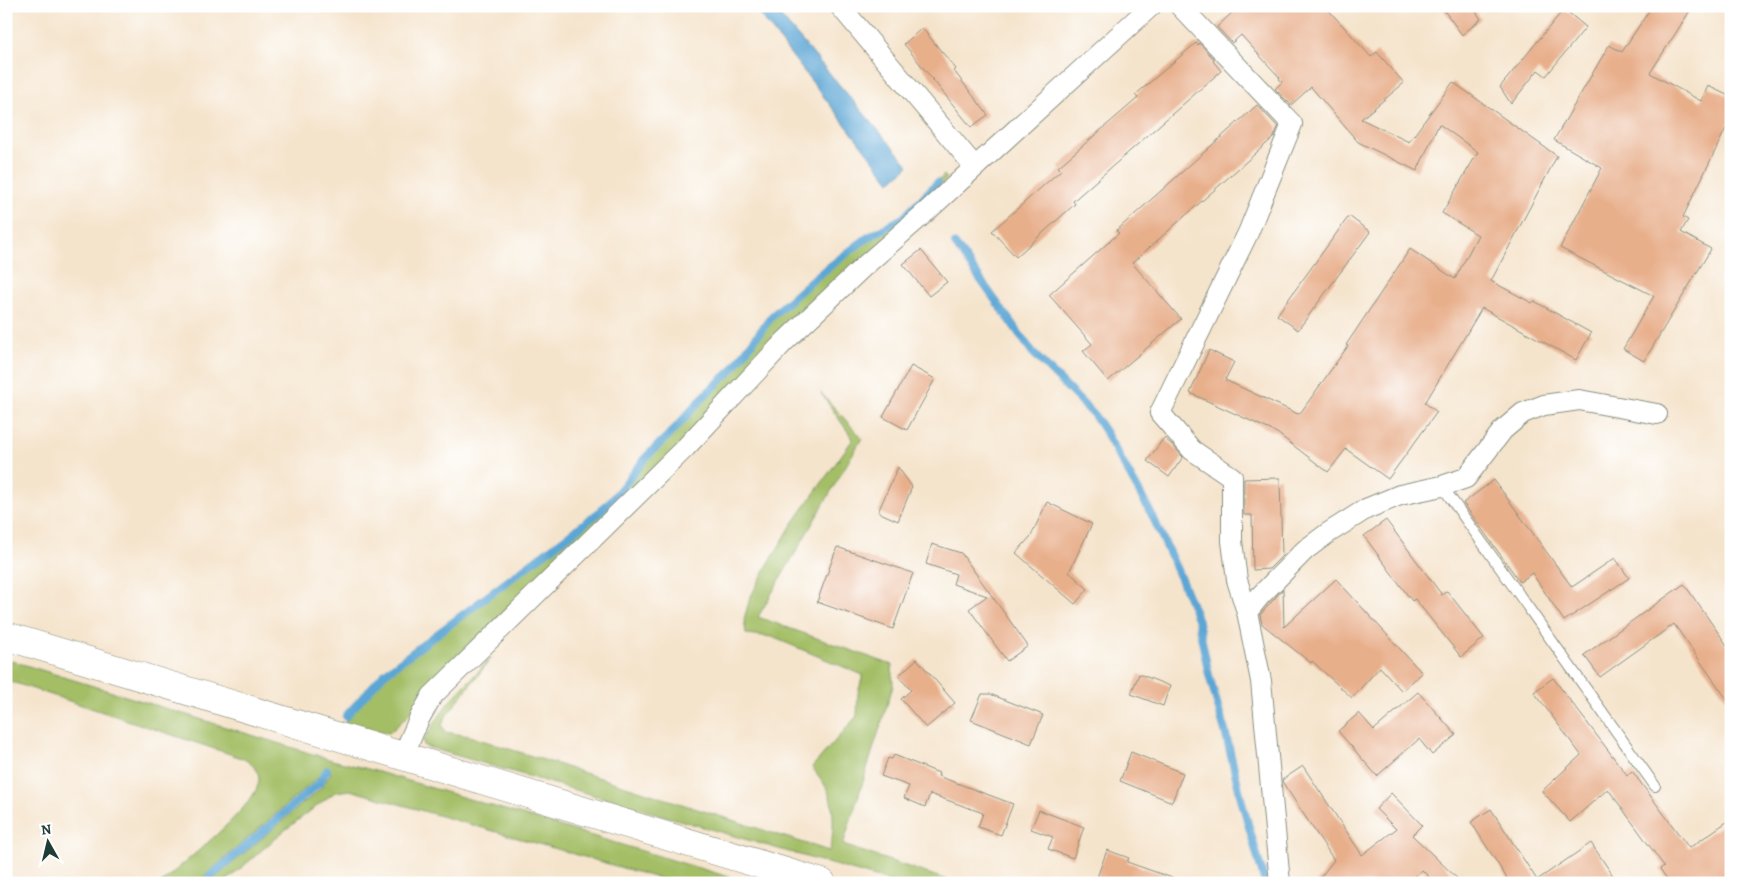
<svg xmlns="http://www.w3.org/2000/svg" width="1737" height="889" font-family="Alegreya,serif">
	<style>
		.green { fill: #a3be65; stroke: #617e4c }
		.water { fill: #5ca6d4; stroke: #3e7284 }
		.lines { fill: none; stroke-linecap: round; stroke-linejoin: round }
		.stream { stroke: #5ca6d4; stroke-width: 8 }
		.building { fill: #e8af8b }
		.service-casing { stroke: #8a9080; stroke-width: 12 }
		.minor-casing { stroke: #8a9080; stroke-width: 22 }
		.secondary-casing { stroke: #8a9080; stroke-width: 29 }
		.service { stroke: #fff; stroke-width: 10 }
		.minor { stroke: #fff; stroke-width: 20 }
		.secondary { stroke: #fff; stroke-width: 28 }
	</style>
	<rect width="100%" height="100%" fill="#fff"/>
	<filter id="ink" filterUnits="userSpaceOnUse"><feTurbulence type="fractalNoise" baseFrequency=".02" numOctaves="2"/><feDisplacementMap in="SourceGraphic" scale="10" xChannelSelector="R" yChannelSelector="G"/><feConvolveMatrix kernelMatrix="1 2 1 2 8 2 1 2 1" color-interpolation-filters="sRGB"/></filter>
	<filter id="wash" filterUnits="userSpaceOnUse"><feTurbulence type="fractalNoise" baseFrequency=".0096" numOctaves="4" result="noise"/><feDisplacementMap in="SourceGraphic" scale="20" xChannelSelector="R" yChannelSelector="G"/><feGaussianBlur stdDeviation="1.12" result="paint"/><feColorMatrix in="noise" values="0 0 0 0 0 0 0 0 0 0 0 0 0 0 0 0 0 1.4 0 .05"/><feComposite in="paint" operator="in"/></filter>
	<g filter="url(#wash)">
		<rect width="100%" height="100%" fill="#f5e4cc"/>
		<g class="green">
			<path d="M 944,175 L 947,179 L 496,630 L 394,729 L 389,733 L 345,724 L 347,717 L 376,684 L 399,664 L 575,534 L 598,515 L 612,502 L 650,457 L 732,372 L 774,318 L 818,279 L 868,240 L 904,219 L 938,184 L 939,180 Z"/>
			<path d="M 821,393 L 862,438 L 758,617 L 892,665 L 893,686 L 843,845 L 956,883 L 896,883 L 424,746 L 423,740 L 448,703 L 492,657 L 446,716 L 442,725 L 445,732 L 469,736 L 829,851 C 835,833 835,804 826,787 C 822,780 817,774 812,767 L 857,716 L 858,693 L 863,675 L 772,637 L 746,634 L 744,619 L 750,598 L 767,566 L 793,523 L 853,439 Z"/>
			<path d="M 6,659 L 332,760 L 372,770 L 749,883 L 675,883 L 350,790 L 335,792 L 285,830 L 224,883 L 209,883 L 321,788 L 331,773 L 329,768 L 196,883 L 161,883 C 183,863 251,810 258,785 C 262,772 252,763 242,758 L 6,680 Z"/>
		</g>
		<path class="water" d="M 753,6 L 772,6 L 909,166 L 890,182 Z"/>
		<g class="lines">
			<g class="stream">
				<path d="M 955,244 L 1033,353 L 1094,415 L 1106,433 L 1152,515 L 1182,581 L 1198,621 L 1209,675 L 1225,731 L 1243,806 L 1265,883"/>
				<path d="M 346,716 L 384,674 L 597,514 L 611,501 L 648,455 L 672,432 L 706,394 L 731,371 L 772,316 L 816,277 L 867,238 L 903,218 L 937,183"/>
				<path d="M 203,883 L 319,783 L 327,770"/>
			</g>
		</g>
		<g id="blocks">
			<g class="building">
				<path d="M 1239,6 L 1325,6 L 1371,57 L 1377,52 L 1404,83 L 1361,119 L 1409,142 L 1453,82 L 1557,156 L 1491,281 L 1532,303 L 1534,301 L 1591,333 L 1576,360 L 1482,308 L 1425,403 L 1437,412 L 1388,479 L 1346,449 L 1328,472 L 1277,433 L 1190,393 L 1209,350 L 1234,362 L 1225,380 L 1298,414 L 1301,412 L 1348,346 L 1346,345 L 1410,249 L 1455,279 L 1478,235 L 1442,213 L 1478,152 L 1439,124 L 1417,171 L 1358,142 L 1311,87 L 1291,105 L 1275,89 L 1282,82 L 1279,79 L 1280,78 L 1241,35 L 1232,43 L 1217,27 Z"/>
				<path d="M 1441,6 L 1472,6 L 1481,19 L 1462,35 Z"/>
				<path d="M 1652,6 L 1693,6 L 1650,73 L 1701,101 L 1708,86 L 1731,97 L 1731,118 L 1683,217 L 1688,220 L 1681,232 L 1711,249 L 1644,361 L 1623,349 L 1654,296 L 1560,248 L 1602,168 L 1554,140 L 1609,45 L 1622,52 Z"/>
				<path d="M 1564,9 L 1586,27 L 1546,76 L 1538,70 L 1511,104 L 1500,87 Z"/>
				<path d="M 922,28 L 956,69 L 954,71 L 988,115 L 971,127 L 904,44 Z"/>
				<path d="M 1196,43 L 1198,45 L 1199,43 L 1214,59 L 1213,61 L 1221,71 L 1073,201 L 1075,204 L 1016,257 L 992,231 L 1061,170 L 1058,167 L 1138,98 L 1135,95 Z"/>
				<path d="M 1257,105 L 1278,127 L 1274,137 L 1132,263 L 1181,319 L 1108,381 L 1083,351 L 1092,344 L 1049,295 L 1119,233 L 1116,231 Z"/>
				<path d="M 1349,216 L 1370,232 L 1298,330 L 1277,315 Z"/>
				<path d="M 921,250 L 947,282 L 929,296 L 903,264 Z"/>
				<path d="M 911,366 L 935,379 L 907,430 L 883,417 Z"/>
				<path d="M 1164,438 L 1171,444 L 1183,457 L 1169,477 L 1147,461 Z"/>
				<path d="M 898,467 L 912,487 L 898,521 L 878,512 Z"/>
				<path d="M 1280,478 L 1282,556 L 1269,569 L 1253,570 L 1252,515 L 1244,515 L 1244,479 Z"/>
				<path d="M 1494,480 L 1572,587 L 1615,558 L 1629,578 L 1564,621 L 1532,573 L 1520,582 L 1463,503 Z"/>
				<path d="M 1047,502 L 1092,524 L 1069,572 L 1088,589 L 1075,604 L 1016,553 L 1031,536 Z"/>
				<path d="M 1386,520 L 1442,595 L 1447,591 L 1484,638 L 1461,657 L 1415,599 L 1412,601 L 1364,536 Z"/>
				<path d="M 932,544 L 961,553 L 1028,646 L 1007,661 L 969,609 L 987,596 L 953,584 L 956,574 L 926,564 Z"/>
				<path d="M 837,547 L 913,573 L 893,629 L 817,602 Z"/>
				<path d="M 1336,579 L 1422,673 L 1402,691 L 1380,667 L 1352,698 L 1312,661 L 1311,663 L 1262,624 L 1260,615 L 1283,589 L 1284,627 Z"/>
				<path d="M 1684,584 L 1731,651 L 1731,705 L 1674,624 L 1600,677 L 1584,655 Z"/>
				<path d="M 917,659 L 955,703 L 926,728 L 901,699 L 911,690 L 898,676 Z"/>
				<path d="M 1139,674 L 1170,686 L 1163,706 L 1131,694 Z"/>
				<path d="M 1553,678 L 1627,775 L 1632,771 L 1689,848 L 1731,819 L 1731,883 L 1670,883 L 1660,869 L 1664,866 L 1608,789 L 1570,822 L 1542,791 L 1581,755 L 1534,692 Z"/>
				<path d="M 1418,692 L 1456,735 L 1432,755 L 1419,739 L 1377,776 L 1338,731 L 1359,713 L 1374,730 Z"/>
				<path d="M 982,694 L 990,694 L 1043,715 L 1031,744 L 971,720 Z"/>
				<path d="M 1131,752 L 1183,773 L 1172,802 L 1120,781 Z"/>
				<path d="M 894,755 L 939,773 L 938,776 L 1013,804 L 1001,835 L 978,827 L 983,813 L 930,794 L 925,807 L 904,798 L 909,786 L 881,776 L 888,758 L 892,759 Z"/>
				<path d="M 1303,766 L 1362,855 L 1396,829 L 1376,809 L 1391,793 L 1422,825 L 1412,835 L 1462,883 L 1435,883 L 1422,870 L 1406,883 L 1316,883 L 1334,860 L 1283,783 L 1282,780 Z"/>
				<path d="M 1491,809 L 1537,880 L 1591,843 L 1618,883 L 1510,883 L 1471,822 Z"/>
				<path d="M 1039,810 L 1084,827 L 1073,858 L 1048,849 L 1053,837 L 1031,829 Z"/>
				<path d="M 1107,850 L 1129,858 L 1127,862 L 1178,880 L 1177,883 L 1095,883 Z"/>
			</g>
		</g>
	</g>
	<g filter="url(#ink)">
		<use href="#blocks" fill-opacity="0" stroke="#8a9080" stroke-width="1"/>
		<g class="lines">
			<g class="service-casing">
				<path id="service" d="M 1442,486 L 1655,786"/>
			</g>
			<g class="minor-casing">
				<g id="minor">
					<path d="M 840,6 L 975,167"/>
					<path d="M 1180,6 L 1292,124 L 1248,233 L 1160,413 L 1192,450 L 1232,477 L 1232,541 L 1237,580 L 1247,612"/>
					<path d="M 403,756 L 419,719 L 432,696 L 686,447 L 784,342 L 862,268 L 927,211 L 1151,6"/>
					<path d="M 1280,883 L 1261,681 L 1247,612 L 1260,596 L 1305,550 L 1328,533 L 1366,509 L 1400,495 L 1442,486 L 1466,478 L 1503,430 L 1523,413 L 1544,405 L 1579,400 L 1657,414"/>
				</g>
			</g>
			<g class="secondary-casing">
				<path id="secondary" d="M 6,636 L 822,883"/>
			</g>
			<use href="#service" class="service"/>
			<use href="#minor" class="minor"/>
			<use href="#secondary" class="secondary"/>
		</g>
	</g>
	<rect width="1737" height="889" fill="none" stroke="#fff" stroke-width="25"/>
	<g transform="translate(48 842) rotate(352)" stroke="#ffffff" stroke-width="4" paint-order="stroke">
	<path d="M0-4L9 19L0 12L-9 19Z" fill="#1f3d34"/>
	<text y="-8" font-size="14" font-weight="bold" text-anchor="middle" fill="#1f3d34">N</text>
	</g>
</svg>
